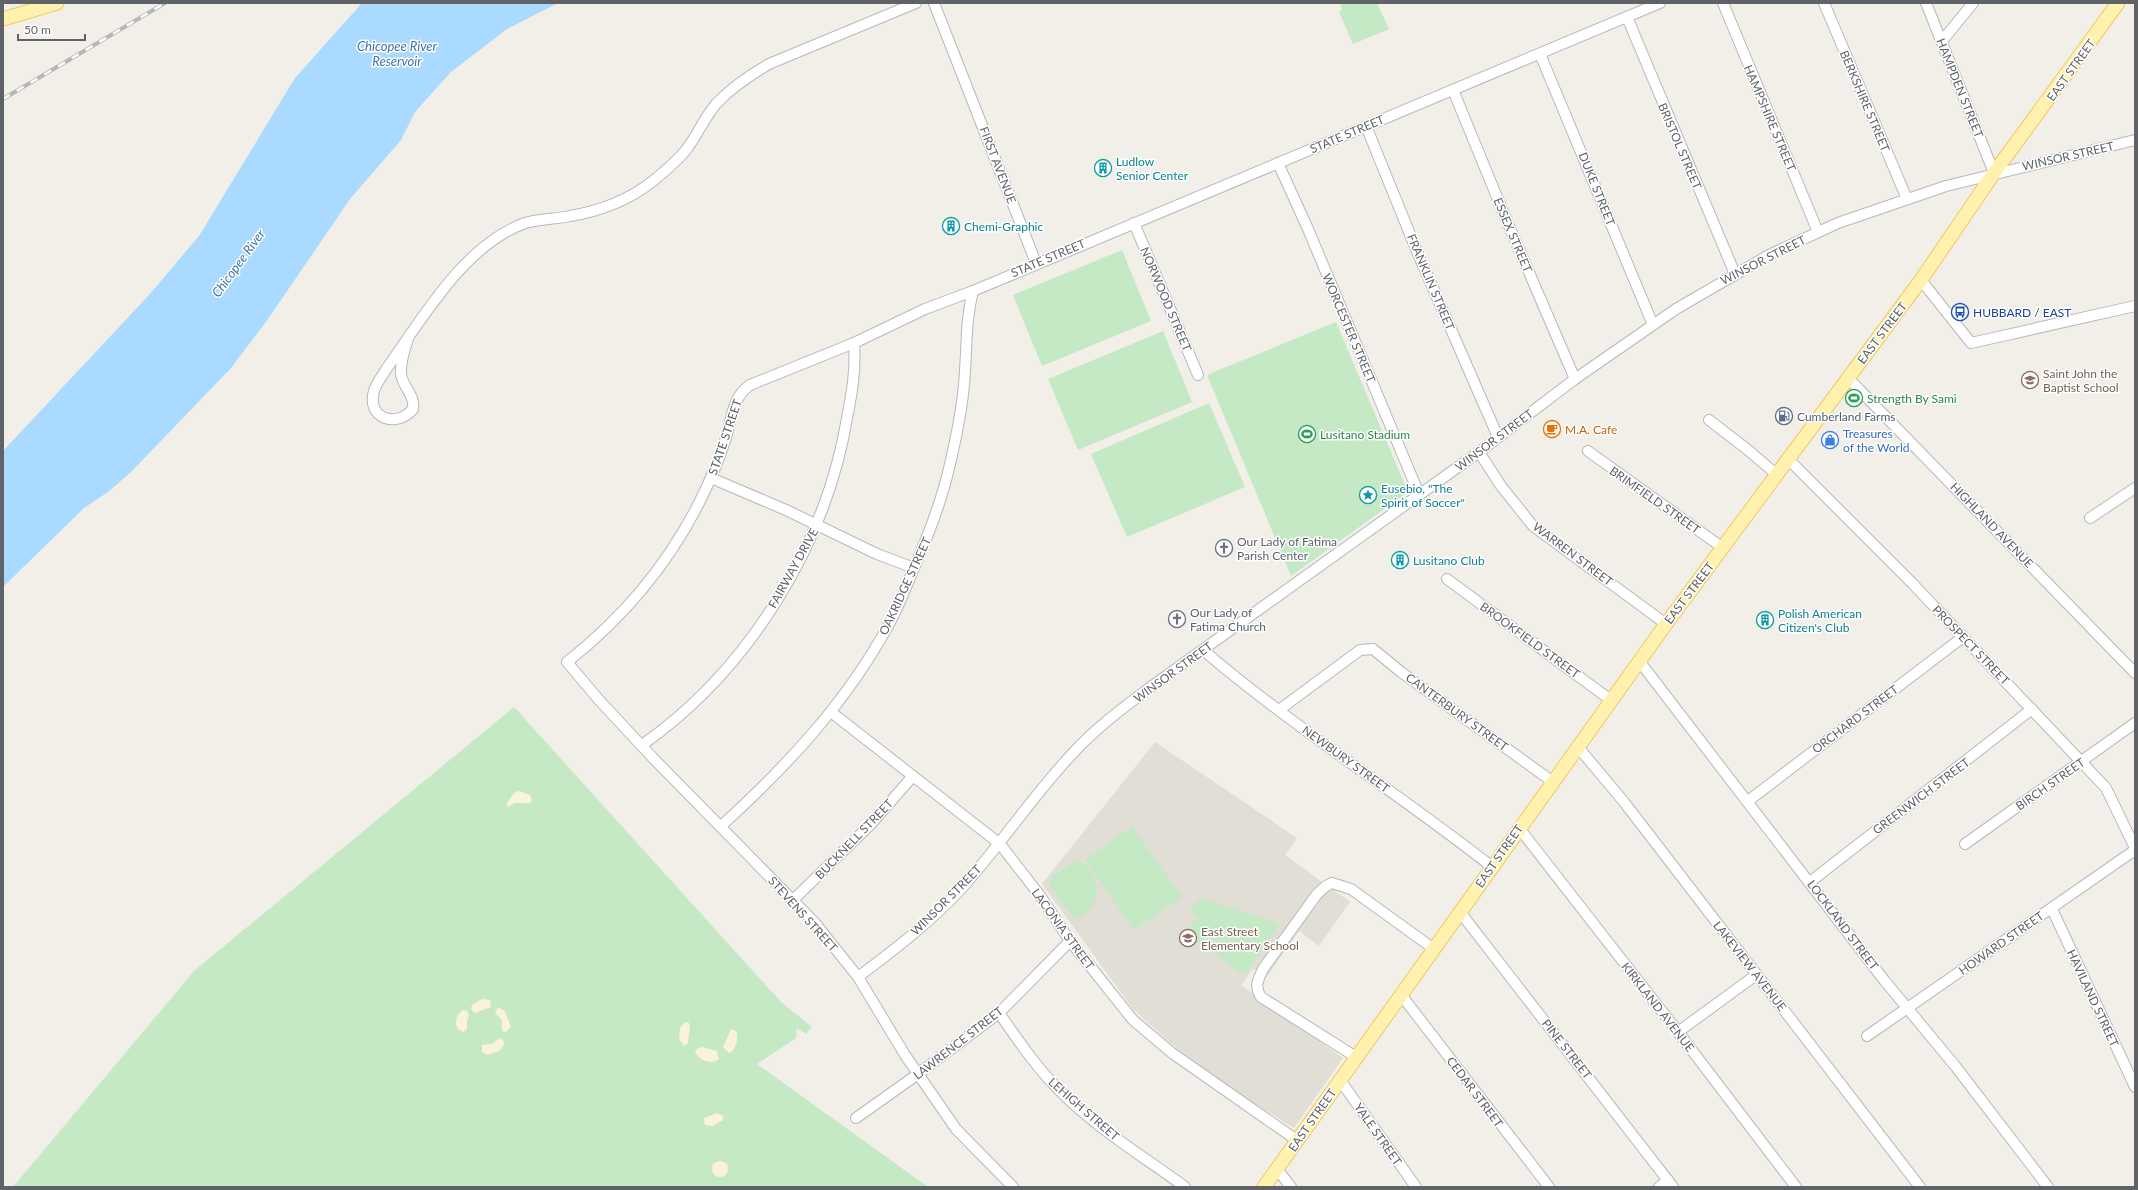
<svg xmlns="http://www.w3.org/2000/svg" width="2138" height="1190" font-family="Lato,sans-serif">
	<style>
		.education { fill: #e1ded6 }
		.green { fill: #c5e8c5 }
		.sand { fill: #fbf3d9 }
		.water { fill: #aadaff }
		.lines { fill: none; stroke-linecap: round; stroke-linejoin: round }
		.minor-casing { stroke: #b5b8bc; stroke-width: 12 }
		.major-casing { stroke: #f2c960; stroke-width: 15 }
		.minor { stroke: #fff; stroke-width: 10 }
		.major { stroke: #fff2af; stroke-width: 13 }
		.rail-casing { stroke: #b6b7b8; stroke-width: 4 }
		.rail { stroke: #fff; stroke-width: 2.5; stroke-dasharray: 8; stroke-linecap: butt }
		.labels { text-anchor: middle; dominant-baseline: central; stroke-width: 3; stroke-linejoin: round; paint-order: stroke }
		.street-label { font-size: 12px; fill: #5f6368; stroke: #fff }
		.culture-label { font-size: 12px; fill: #0d838f; stroke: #fff; text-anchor: start }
		.transit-label { font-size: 12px; fill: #164399; stroke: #fff; text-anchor: start }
		.education-label { font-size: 12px; fill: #785e54; stroke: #fff; text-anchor: start }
		.leisure-label { font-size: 12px; fill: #27864d; stroke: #fff; text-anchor: start }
		.service-label { font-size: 12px; fill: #4e5e75; stroke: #fff; text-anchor: start }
		.food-label { font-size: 12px; fill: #c56008; stroke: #fff; text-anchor: start }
		.shop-label { font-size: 12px; fill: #366cbe; stroke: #fff; text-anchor: start }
		.worship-label { font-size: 12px; fill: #5b616d; stroke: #fff; text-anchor: start }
		.water-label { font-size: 13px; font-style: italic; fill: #4174aa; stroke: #fff }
	</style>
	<rect width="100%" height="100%" fill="#f1efe8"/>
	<path class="education" d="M 1155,742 L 1297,838 L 1285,855 L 1350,902 L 1319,946 L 1299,931 L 1266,978 L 1253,969 L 1241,985 L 1343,1058 L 1294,1128 L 1217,1080 L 1168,1041 L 1133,1009 L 1042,884 Z"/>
	<g class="green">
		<path d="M 1340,3 L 1377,3 L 1389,29 L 1353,44 L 1339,12 L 1342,10 Z"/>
		<path d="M 1122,250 L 1151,321 L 1042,366 L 1013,295 Z"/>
		<path d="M 1336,322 L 1408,492 L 1291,576 L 1207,375 Z"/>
		<path d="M 1163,331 L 1192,402 L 1078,450 L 1048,379 Z"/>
		<path d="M 1209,403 L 1245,487 L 1127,537 L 1091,454 Z"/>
		<path d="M 514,707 L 781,1002 L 812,1027 L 806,1034 L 797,1028 L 796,1038 L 757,1064 L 928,1187 L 13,1187 L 194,971 Z"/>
		<path d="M 1132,827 L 1182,897 L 1134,930 L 1085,860 Z"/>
		<path d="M 1077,860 C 1104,874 1103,908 1076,920 L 1061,903 L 1049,884 L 1054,875 Z"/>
		<path d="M 1200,898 L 1280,924 L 1247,971 L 1242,974 L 1185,933 L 1197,918 L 1190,911 Z"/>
	</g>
	<g class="sand">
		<path d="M 519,791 L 530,795 L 532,801 L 529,803 L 515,803 L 507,807 L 507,803 L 514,793 Z"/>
		<path d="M 482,999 L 490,1000 L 491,1007 L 475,1013 L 471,1009 L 472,1005 Z"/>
		<path d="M 498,1007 L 505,1011 L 511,1027 L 506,1032 L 502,1031 L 502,1020 L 495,1013 Z"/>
		<path d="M 463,1010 L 467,1011 L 469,1015 L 467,1021 L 467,1029 L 463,1032 L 458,1029 C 454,1022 456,1015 463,1010 Z"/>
		<path d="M 685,1022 L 688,1022 L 690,1025 L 688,1043 L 684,1046 L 679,1039 L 680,1028 Z"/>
		<path d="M 731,1029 L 736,1031 C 739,1038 736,1050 729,1053 L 723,1047 Z"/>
		<path d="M 500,1038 L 505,1043 L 499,1051 L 487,1055 L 482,1052 L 482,1045 L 492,1044 Z"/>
		<path d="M 702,1047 L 717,1051 L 719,1059 C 711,1065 700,1061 695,1052 L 697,1049 Z"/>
		<path d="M 717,1113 L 723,1116 L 723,1120 L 712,1126 L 705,1125 L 704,1118 Z"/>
		<circle cx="720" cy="1169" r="8"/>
	</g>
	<path class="water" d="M 362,3 L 558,3 L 507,29 L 451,72 L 415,112 L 401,140 L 350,199 L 268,319 L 231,368 L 131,472 L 108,492 L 84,508 L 3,587 L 3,451 L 149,295 L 199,236 L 295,78 Z"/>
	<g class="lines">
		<g class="minor-casing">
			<g id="minor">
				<path d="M 934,3 L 1036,263"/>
				<path d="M 1723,3 L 1818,232"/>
				<path d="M 1824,3 L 1907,199"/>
				<path d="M 1926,3 L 1994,173"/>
				<path d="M 1627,17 L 1735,274"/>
				<path d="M 1942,41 L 1973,3"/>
				<path d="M 1540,54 L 1653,325"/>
				<path d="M 1453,90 L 1506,219 L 1575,379"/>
				<path d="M 1366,126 L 1416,249 L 1498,437"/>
				<path d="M 1278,163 L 1308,229 L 1419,494"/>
				<path d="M 1134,223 L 1198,375"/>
				<path d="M 1921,280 L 1971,343 L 2135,306"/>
				<path d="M 409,336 C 405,348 400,361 401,374 C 403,388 415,394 413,409 C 396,429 366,418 374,391 C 376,383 383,375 387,368 C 423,318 464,245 525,223 C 539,219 556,219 570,216 C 600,211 629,200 653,181 C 664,172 677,161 686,150 C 697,136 704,118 716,104 C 731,88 750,75 769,64 L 916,3"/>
				<path d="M 1848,378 L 2135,673"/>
				<path d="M 1709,420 L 1748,450 L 1776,474"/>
				<path d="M 1588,451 L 1723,548"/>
				<path d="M 1479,452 L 1501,486 L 1533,526 L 1666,624"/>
				<path d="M 1787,458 L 1912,583 L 2106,788 L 2135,848"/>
				<path d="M 711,478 L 786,510 L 877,554 L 914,568"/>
				<path d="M 2090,518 L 2135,488"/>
				<path d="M 1447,579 L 1612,701"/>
				<path d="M 1203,650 C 1294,728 1397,792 1491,866"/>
				<path d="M 1640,662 L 1884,980 L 1956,1067 L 2048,1187"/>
				<path d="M 1279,710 L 1360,650 L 1373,649 L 1401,672 L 1553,782"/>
				<path d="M 831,712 L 1000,844 L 1041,897 L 1070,941 L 1133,1020 L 1172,1053 L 1298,1141"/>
				<path d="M 642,745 C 748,671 826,545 847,418 C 852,393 856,369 854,343"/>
				<path d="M 1578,747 L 1624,802 L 1920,1187"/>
				<path d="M 1748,801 L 1963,637"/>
				<path d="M 721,826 C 786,767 847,702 889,624 C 899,606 906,587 914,568 C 929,534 942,500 950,464 C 957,434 964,401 965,370 C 967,343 966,318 973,291"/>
				<path d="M 1519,828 L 1678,1032 L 1796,1187"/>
				<path d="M 1965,844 L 2135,723"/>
				<path d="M 1810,882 L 2032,709"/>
				<path d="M 793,900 L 871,824 L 913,776"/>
				<path d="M 2052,909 L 2135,1087"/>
				<path d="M 1460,912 L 1673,1187"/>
				<path d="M 858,977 C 894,950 929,923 960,890 C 1000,846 1033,795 1074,752 C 1096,728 1122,709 1148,689 L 1479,452 L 1575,379 L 1676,309 L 1769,255 L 1838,223 L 1946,186 L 2135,140"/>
				<path d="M 1402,996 L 1549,1187"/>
				<path d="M 999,1013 C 1018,1040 1036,1067 1059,1090 C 1096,1128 1143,1156 1185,1187"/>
				<path d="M 1678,1032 L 1756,975"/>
				<path d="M 1867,1036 L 2135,850"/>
				<path d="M 1356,1057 L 1261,997 C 1254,986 1258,980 1263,969 L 1317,894 L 1326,886 L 1332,883 L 1351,889 L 1434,949"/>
				<path d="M 1340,1080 L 1416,1187"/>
				<path d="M 856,1118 L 918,1074 L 999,1013 L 1070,941"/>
				<path d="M 1277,1169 L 1291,1187"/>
				<path d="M 1013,1187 L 956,1129 L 905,1055 L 858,977 L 815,923 L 653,758 L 599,700 L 567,662 C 623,618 667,566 699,503 C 709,483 718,462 725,441 C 732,421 731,398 750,385 L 854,343 L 925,309 L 973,291 L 1660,3"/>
				<path d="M 1659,1187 L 1668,1180"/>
			</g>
		</g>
		<g class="major-casing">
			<g id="major">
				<path d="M 3,19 L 57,3"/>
				<path d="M 1264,1187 L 1666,624 L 1921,280 L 1994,173 L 2118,3"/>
			</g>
		</g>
		<use href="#minor" class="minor"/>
		<use href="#major" class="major"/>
		<g class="rail-casing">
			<path id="rail" d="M 3,99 L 165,3"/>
		</g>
		<use href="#rail" class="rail"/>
	</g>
	<defs>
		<g id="building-ring" transform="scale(0.9)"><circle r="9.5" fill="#fff" stroke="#0f9aa8" stroke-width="1.5"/><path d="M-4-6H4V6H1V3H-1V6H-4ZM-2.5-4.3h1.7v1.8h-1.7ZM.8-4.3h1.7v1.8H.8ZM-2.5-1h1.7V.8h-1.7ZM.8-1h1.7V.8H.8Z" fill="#0f9aa8"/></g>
		<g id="bus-ring" transform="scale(0.9)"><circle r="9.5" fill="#fff" stroke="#1a4fb4" stroke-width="1.5"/><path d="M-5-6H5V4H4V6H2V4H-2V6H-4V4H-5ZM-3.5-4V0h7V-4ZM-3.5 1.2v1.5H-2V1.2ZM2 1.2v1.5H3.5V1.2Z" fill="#1a4fb4"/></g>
		<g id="school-ring" transform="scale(0.9)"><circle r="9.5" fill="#fff" stroke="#8d6e63" stroke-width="1.5"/><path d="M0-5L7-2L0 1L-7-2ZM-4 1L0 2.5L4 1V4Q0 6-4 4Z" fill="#8d6e63"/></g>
		<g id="stadium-ring" transform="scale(0.9)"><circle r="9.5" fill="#fff" stroke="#2e9e5b" stroke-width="1.5"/><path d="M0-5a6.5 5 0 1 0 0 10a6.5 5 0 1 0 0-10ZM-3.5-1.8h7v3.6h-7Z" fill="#2e9e5b"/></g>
		<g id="fuel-ring" transform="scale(0.9)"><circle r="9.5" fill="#fff" stroke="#5c6f8a" stroke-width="1.5"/><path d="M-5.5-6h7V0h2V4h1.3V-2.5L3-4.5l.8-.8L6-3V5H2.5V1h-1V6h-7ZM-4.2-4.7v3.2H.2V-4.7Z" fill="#5c6f8a"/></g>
		<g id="cafe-ring" transform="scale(0.9)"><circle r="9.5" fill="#fff" stroke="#e8710a" stroke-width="1.5"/><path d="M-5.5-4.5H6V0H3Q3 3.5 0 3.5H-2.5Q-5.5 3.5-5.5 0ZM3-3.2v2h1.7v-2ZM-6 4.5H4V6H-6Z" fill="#e8710a"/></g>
		<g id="shop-ring" transform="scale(0.9)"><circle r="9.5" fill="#fff" stroke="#3f7fe0" stroke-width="1.5"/><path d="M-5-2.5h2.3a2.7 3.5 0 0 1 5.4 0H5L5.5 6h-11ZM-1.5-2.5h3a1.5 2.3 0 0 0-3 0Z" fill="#3f7fe0"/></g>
		<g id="sight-ring" transform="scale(0.9)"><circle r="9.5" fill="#fff" stroke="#0f9aa8" stroke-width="1.5"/><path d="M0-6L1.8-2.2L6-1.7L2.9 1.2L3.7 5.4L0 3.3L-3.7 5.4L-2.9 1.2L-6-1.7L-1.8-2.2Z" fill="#0f9aa8"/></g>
		<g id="church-ring" transform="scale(0.9)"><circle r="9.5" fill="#fff" stroke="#6b7280" stroke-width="1.5"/><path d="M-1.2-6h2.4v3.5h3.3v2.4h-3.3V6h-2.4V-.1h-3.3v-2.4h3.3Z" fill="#6b7280"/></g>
	</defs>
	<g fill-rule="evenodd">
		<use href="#building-ring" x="1103" y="168"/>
		<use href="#building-ring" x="951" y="226"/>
		<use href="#bus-ring" x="1960" y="312"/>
		<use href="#school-ring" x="2030" y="380"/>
		<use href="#stadium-ring" x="1854" y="398"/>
		<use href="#fuel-ring" x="1784" y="416"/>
		<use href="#cafe-ring" x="1552" y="429"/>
		<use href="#stadium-ring" x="1307" y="434"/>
		<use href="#shop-ring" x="1830" y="440"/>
		<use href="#sight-ring" x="1368" y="495"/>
		<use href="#church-ring" x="1224" y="548"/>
		<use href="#building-ring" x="1400" y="560"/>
		<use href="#church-ring" x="1177" y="619"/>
		<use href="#building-ring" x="1765" y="620"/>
		<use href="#school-ring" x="1188" y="938"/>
	</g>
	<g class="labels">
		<g class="street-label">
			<text transform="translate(2071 70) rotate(-54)">EAST STREET</text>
			<text transform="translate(1960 88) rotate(68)">HAMPDEN STREET</text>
			<text transform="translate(1865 101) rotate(67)">BERKSHIRE STREET</text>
			<text transform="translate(1770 118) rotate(67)">HAMPSHIRE STREET</text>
			<text transform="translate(1347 134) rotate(-23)">STATE STREET</text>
			<text transform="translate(1680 146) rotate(67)">BRISTOL STREET</text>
			<text transform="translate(2068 156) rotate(-13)">WINSOR STREET</text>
			<text transform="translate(998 165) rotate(69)">FIRST AVENUE</text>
			<text transform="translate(1597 189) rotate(68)">DUKE STREET</text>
			<text transform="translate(1513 235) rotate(67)">ESSEX STREET</text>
			<text transform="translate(1048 258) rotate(-23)">STATE STREET</text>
			<text transform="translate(1763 260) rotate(-27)">WINSOR STREET</text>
			<text transform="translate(1431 282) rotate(67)">FRANKLIN STREET</text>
			<text transform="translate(1166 299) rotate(67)">NORWOOD STREET</text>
			<text transform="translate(1349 328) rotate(67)">WORCESTER STREET</text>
			<text transform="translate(1882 333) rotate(-53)">EAST STREET</text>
			<text transform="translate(725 437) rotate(-71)">STATE STREET</text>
			<text transform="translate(1494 440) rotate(-37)">WINSOR STREET</text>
			<text transform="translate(1655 500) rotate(35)">BRIMFIELD STREET</text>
			<text transform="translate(1992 525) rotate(46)">HIGHLAND AVENUE</text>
			<text transform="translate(1573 554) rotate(37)">WARREN STREET</text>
			<text transform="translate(793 568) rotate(-61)">FAIRWAY DRIVE</text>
			<text transform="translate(905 586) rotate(-65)">OAKRIDGE STREET</text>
			<text transform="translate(1689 593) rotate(-53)">EAST STREET</text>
			<text transform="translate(1530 640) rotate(36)">BROOKFIELD STREET</text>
			<text transform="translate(1971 645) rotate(46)">PROSPECT STREET</text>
			<text transform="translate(1173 672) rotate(-36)">WINSOR STREET</text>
			<text transform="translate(1457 712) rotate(36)">CANTERBURY STREET</text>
			<text transform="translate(1855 719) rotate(-37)">ORCHARD STREET</text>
			<text transform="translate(1346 759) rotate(36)">NEWBURY STREET</text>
			<text transform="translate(2050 784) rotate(-35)">BIRCH STREET</text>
			<text transform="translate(1921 796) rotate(-37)">GREENWICH STREET</text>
			<text transform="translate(854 839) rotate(-46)">BUCKNELL STREET</text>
			<text transform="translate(1499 856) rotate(-55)">EAST STREET</text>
			<text transform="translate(946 900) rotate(-45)">WINSOR STREET</text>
			<text transform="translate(803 914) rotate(48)">STEVENS STREET</text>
			<text transform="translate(1843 925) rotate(53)">LOCKLAND STREET</text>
			<text transform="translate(1063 929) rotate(54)">LACONIA STREET</text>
			<text transform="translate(2001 943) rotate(-35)">HOWARD STREET</text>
			<text transform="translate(1750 966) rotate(52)">LAKEVIEW AVENUE</text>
			<text transform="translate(2093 998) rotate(65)">HAVILAND STREET</text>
			<text transform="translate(1658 1007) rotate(52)">KIRKLAND AVENUE</text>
			<text transform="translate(958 1043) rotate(-38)">LAWRENCE STREET</text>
			<text transform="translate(1567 1049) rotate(52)">PINE STREET</text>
			<text transform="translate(1475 1092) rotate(53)">CEDAR STREET</text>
			<text transform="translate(1084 1109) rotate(41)">LEHIGH STREET</text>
			<text transform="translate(1312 1120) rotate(-55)">EAST STREET</text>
			<text transform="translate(1378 1134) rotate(55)">YALE STREET</text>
		</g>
		<g class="culture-label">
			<text x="1116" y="161">Ludlow<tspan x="1116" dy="14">Senior Center</tspan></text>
			<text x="964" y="226">Chemi-Graphic</text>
			<text x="1381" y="488">Eusebio, "The<tspan x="1381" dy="14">Spirit of Soccer"</tspan></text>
			<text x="1413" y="560">Lusitano Club</text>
			<text x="1778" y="613">Polish American<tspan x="1778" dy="14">Citizen's Club</tspan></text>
		</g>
		<g class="transit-label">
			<text x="1973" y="312">HUBBARD / EAST</text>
		</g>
		<g class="education-label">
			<text x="2043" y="373">Saint John the<tspan x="2043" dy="14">Baptist School</tspan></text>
			<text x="1201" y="931">East Street<tspan x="1201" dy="14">Elementary School</tspan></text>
		</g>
		<g class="leisure-label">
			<text x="1867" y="398">Strength By Sami</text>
			<text x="1320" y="434">Lusitano Stadium</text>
		</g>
		<g class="service-label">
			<text x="1797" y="416">Cumberland Farms</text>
		</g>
		<g class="food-label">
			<text x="1565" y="429">M.A. Cafe</text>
		</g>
		<g class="shop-label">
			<text x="1843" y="433">Treasures<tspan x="1843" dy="14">of the World</tspan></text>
		</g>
		<g class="worship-label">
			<text x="1237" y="541">Our Lady of Fatima<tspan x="1237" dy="14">Parish Center</tspan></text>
			<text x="1190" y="612">Our Lady of<tspan x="1190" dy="14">Fatima Church</tspan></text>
		</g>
		<g class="water-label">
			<text x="397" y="46">Chicopee River<tspan x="397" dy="15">Reservoir</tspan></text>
			<text transform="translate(238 263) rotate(-54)">Chicopee River</text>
		</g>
	</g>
	<rect width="2138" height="1190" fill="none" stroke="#5f6368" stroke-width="8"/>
	<path d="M18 34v6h67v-6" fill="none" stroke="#5f6368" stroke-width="2"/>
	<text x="24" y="34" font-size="12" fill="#5f6368" stroke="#ffffff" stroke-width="3" paint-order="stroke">50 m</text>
</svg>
